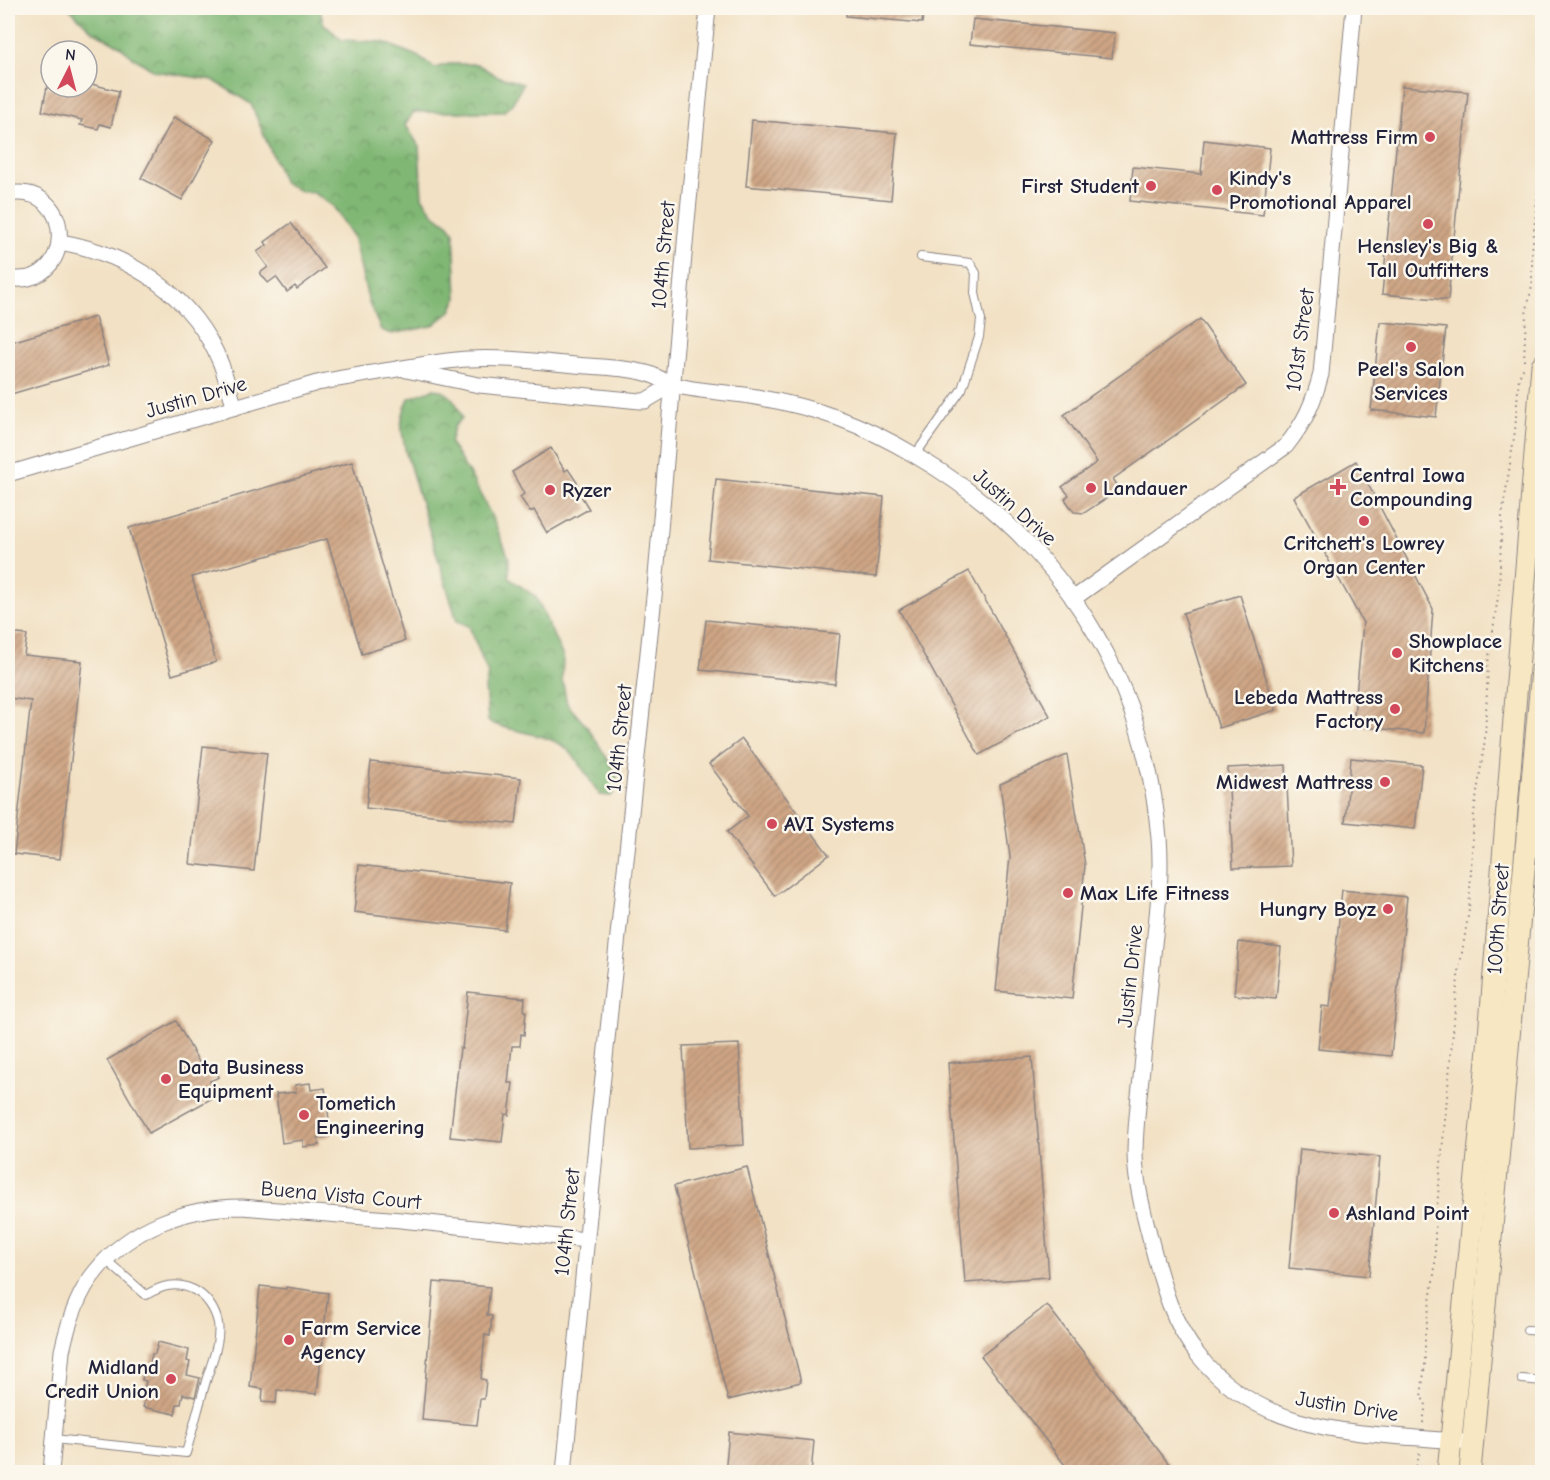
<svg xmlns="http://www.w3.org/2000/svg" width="1550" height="1480" font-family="'Comic Neue',sans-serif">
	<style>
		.forest { fill: url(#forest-crowns); stroke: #516c58; stroke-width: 1.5 }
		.building { fill: url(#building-hatch) }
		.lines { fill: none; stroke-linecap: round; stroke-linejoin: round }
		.service-casing { stroke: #8a8280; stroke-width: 10 }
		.minor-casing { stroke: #8a8280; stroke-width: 17 }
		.secondary-casing { stroke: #8a8280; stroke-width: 23 }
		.path { stroke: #8a8280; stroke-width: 2; stroke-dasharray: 1.5 4.5; stroke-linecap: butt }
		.service { stroke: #fff; stroke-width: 8 }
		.minor { stroke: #fff; stroke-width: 15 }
		.secondary { stroke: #f7e8c3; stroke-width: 21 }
		.poi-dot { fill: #d1495b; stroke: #fbf7ec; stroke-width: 2 }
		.labels { text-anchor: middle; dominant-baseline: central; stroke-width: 5; stroke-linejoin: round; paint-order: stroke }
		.poi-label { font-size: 21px; font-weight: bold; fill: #22223b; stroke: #fbf7ec; text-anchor: start }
		.street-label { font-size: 21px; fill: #22223b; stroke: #fbf7ec }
	</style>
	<defs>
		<pattern id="forest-crowns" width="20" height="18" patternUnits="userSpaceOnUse" patternTransform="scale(1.5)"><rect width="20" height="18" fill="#80b774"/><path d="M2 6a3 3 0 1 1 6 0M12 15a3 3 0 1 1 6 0" fill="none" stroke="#689460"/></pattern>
		<pattern id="building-hatch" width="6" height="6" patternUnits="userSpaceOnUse" patternTransform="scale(1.5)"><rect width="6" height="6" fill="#cfa685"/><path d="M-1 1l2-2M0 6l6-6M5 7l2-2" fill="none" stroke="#a8876e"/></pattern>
	</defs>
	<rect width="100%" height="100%" fill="#fbf7ec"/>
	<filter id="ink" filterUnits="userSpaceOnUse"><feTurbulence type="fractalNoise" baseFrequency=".0167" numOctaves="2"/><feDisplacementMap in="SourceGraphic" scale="12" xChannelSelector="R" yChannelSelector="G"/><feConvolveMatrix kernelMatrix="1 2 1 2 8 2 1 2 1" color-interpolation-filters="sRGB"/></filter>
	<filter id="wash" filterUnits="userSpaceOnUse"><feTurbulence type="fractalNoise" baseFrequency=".008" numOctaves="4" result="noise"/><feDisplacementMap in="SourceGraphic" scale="24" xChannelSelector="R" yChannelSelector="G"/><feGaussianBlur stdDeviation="1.35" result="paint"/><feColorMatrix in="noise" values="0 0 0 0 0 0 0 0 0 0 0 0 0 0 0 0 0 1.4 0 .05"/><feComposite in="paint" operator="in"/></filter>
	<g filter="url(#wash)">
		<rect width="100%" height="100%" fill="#f2e1c4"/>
		<g class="forest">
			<path d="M 69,8 L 319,8 L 324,24 L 342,40 L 383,42 L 417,56 L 435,68 L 449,64 L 477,64 L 497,76 L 523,84 L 512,104 L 503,112 L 414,112 L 405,124 L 419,146 L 422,197 L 433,213 L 449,225 L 454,232 L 457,298 L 451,311 L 432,326 L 391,334 L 381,330 L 369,303 L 353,236 L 333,206 L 314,193 L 300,191 L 284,183 L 251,104 L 213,80 L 154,71 L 131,56 L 120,46 L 91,30 Z"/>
			<path d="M 433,389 C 450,390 458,404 462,418 L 454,427 L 450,443 L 473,480 L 493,519 L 509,558 L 509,578 L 536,597 L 563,657 L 562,679 L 567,704 L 588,728 L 617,774 L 617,787 L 611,796 L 600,795 C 591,783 577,757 567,749 C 545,731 512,734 488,721 L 485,688 L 488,674 L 469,626 L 457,621 L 406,453 C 401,428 398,422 409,398 Z"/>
		</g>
		<g id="blocks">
			<g class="building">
				<path d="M 846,8 L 924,8 L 922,23 L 846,16 Z"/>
				<path d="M 973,19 L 1115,33 L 1112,58 L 970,44 Z"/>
				<path d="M 87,83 L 119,91 L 111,127 L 100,124 L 98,129 L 80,125 L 82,120 L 42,111 L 47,87 L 87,87 Z"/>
				<path d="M 1402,86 L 1468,92 L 1448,300 L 1382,294 Z"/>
				<path d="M 174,117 L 215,140 L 182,200 L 141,178 Z"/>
				<path d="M 752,120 L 897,133 L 891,200 L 746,186 Z"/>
				<path d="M 1204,140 L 1270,148 L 1263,215 L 1130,201 L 1133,167 L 1201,174 Z"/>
				<path d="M 291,223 L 325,268 L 297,289 L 295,286 L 287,292 L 276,277 L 268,283 L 260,273 L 268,267 L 257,252 L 267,245 L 265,242 Z"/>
				<path d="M 95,317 L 109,365 L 8,395 L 8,343 Z"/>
				<path d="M 1200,319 L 1246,385 L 1113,479 L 1120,489 L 1084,513 L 1074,512 L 1065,499 L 1069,495 L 1062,487 L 1097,462 L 1064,415 Z"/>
				<path d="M 1380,322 L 1446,328 L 1436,417 L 1371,410 Z"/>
				<path d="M 551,448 L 565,471 L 568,469 L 578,484 L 575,486 L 589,509 L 547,533 L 534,510 L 530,512 L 520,497 L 524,494 L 512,472 Z"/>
				<path d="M 1356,461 L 1433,609 L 1424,733 L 1353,726 L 1363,623 L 1294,497 Z"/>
				<path d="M 352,462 L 405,641 L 362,654 L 327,539 L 192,577 L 216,662 L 172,675 L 129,528 Z"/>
				<path d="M 716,479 L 884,497 L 876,577 L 708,559 Z"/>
				<path d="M 969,571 L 1050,716 L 979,755 L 899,610 Z"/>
				<path d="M 1240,595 L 1276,710 L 1219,728 L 1183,613 Z"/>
				<path d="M 706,620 L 840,634 L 835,684 L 700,670 Z"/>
				<path d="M 8,633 L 27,635 L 24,655 L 82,661 L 60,859 L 14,854 L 31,701 L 8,698 Z"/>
				<path d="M 742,739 L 829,855 L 775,896 L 727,832 L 748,816 L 709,764 Z"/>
				<path d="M 203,746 L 267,753 L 254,871 L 190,864 Z"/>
				<path d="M 1067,755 L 1085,865 L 1072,999 L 996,991 L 1010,857 L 1000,784 Z"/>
				<path d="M 1351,758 L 1422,765 L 1415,829 L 1345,822 Z"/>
				<path d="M 371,762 L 521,778 L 516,824 L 366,808 Z"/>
				<path d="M 1286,765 L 1291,866 L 1233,868 L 1228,768 Z"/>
				<path d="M 359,865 L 510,883 L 505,930 L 354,912 Z"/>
				<path d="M 1342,890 L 1407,897 L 1391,1056 L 1318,1049 L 1322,1006 L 1330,1007 Z"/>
				<path d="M 1239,942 L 1281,947 L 1276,999 L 1234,995 Z"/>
				<path d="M 468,992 L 525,998 L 524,1011 L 526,1011 L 524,1035 L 521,1034 L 520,1046 L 512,1046 L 508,1083 L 513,1083 L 509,1115 L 505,1114 L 502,1142 L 450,1137 L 460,1048 L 462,1049 Z"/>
				<path d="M 176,1021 L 204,1071 L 213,1066 L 219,1077 L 210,1081 L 218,1095 L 149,1133 L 107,1060 Z"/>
				<path d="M 739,1044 L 744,1145 L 688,1148 L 683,1046 Z"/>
				<path d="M 1032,1057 L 1049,1277 L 965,1283 L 948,1063 Z"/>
				<path d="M 310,1083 L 311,1090 L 325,1088 L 331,1136 L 318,1138 L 319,1145 L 303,1147 L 303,1140 L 282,1143 L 276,1094 L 296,1092 L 295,1085 Z"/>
				<path d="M 1300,1149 L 1380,1157 L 1369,1276 L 1289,1268 Z"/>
				<path d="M 747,1167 L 801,1382 L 728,1400 L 674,1186 Z"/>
				<path d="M 434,1282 L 490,1287 L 487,1315 L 492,1316 L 490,1336 L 485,1335 L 481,1379 L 486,1380 L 484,1399 L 480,1399 L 477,1425 L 422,1420 Z"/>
				<path d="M 260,1286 L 286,1289 L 286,1287 L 328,1293 L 317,1394 L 277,1390 L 276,1403 L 262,1402 L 263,1389 L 250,1387 Z"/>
				<path d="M 1047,1305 L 1176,1473 L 1071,1473 L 981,1356 Z"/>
				<path d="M 158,1342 L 189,1350 L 187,1361 L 190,1362 L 187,1375 L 200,1378 L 195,1397 L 183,1394 L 181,1404 L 177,1404 L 175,1414 L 143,1407 L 146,1397 L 143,1396 L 146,1381 L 142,1380 L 145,1367 L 149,1368 L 152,1354 L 155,1354 Z"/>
				<path d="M 729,1432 L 814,1441 L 811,1473 L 725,1473 Z"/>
			</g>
		</g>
	</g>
	<g filter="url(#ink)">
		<use href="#blocks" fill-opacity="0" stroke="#8a8280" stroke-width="1.5"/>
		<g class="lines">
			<g class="service-casing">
				<g id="service">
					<path d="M 915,455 L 962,389 L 979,337 L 981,320 L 975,293 L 976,273 L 970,263 L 921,257"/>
					<path d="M 1527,1330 L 1542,1331"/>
					<path d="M 1522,1379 L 1542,1381"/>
					<path d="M 54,1439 L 186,1453 C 193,1429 199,1405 206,1381 C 211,1364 221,1341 218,1323 C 215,1309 206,1296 194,1290 C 176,1281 161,1286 146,1295 L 106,1260"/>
				</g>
			</g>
			<g class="minor-casing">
				<g id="minor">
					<path d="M 8,194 C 78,182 75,291 8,278"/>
					<path d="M 60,242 C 130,254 193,295 221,364 C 226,378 230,393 235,407"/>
					<path d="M 406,370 L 479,385 L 640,401 L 645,401 L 672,385"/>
					<path d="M 8,474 L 317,383 C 346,377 374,373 403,368 C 425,364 447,360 469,359 C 505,357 540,362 575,365 C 597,367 621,367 642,372 C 655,374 665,383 678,386 C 699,391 722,392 744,395 C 776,400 808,407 838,418 C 865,428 891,441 916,456 C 1057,538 1145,675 1159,838 C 1162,873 1158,909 1154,944 C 1150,989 1145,1033 1141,1078 C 1138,1104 1135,1129 1135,1155 C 1136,1187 1145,1218 1153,1249 C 1163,1287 1173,1324 1198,1355 C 1268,1442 1373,1431 1473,1443"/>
					<path d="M 1073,599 L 1286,446 C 1305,422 1313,404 1321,374 L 1354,8"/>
					<path d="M 51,1472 L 62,1351 C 68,1324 78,1292 96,1271 C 131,1227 187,1207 242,1207 L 401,1220 L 586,1240"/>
					<path d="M 564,1472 L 598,1124 L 655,587 L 687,221 L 708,8"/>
				</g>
			</g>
			<g class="secondary-casing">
				<g id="secondary">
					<path d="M 1448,1472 L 1488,1049 L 1542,365"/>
					<path d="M 1470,1472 L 1542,670"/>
				</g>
			</g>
			<g class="path">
				<path d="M 1524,361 L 1526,314 L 1532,286 L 1532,252 L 1542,146"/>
				<path d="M 1423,1423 L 1426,1403 L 1421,1397 L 1425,1364 L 1425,1335 L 1435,1268 L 1435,1229 L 1458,977 L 1469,910 L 1474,813 L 1485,739 L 1488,663 L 1499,590 L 1502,517 L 1515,431 L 1519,377 L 1524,367"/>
				<path d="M 1415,1472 L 1420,1452"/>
			</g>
			<use href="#service" class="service"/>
			<use href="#minor" class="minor"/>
			<use href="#secondary" class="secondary"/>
		</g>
	</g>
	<g class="poi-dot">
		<circle cx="1430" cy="137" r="6"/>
		<circle cx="1151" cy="186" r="6"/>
		<circle cx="1217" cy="190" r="6"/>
		<circle cx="1428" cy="224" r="6"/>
		<circle cx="1411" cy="347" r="6"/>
		<path d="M1335 478h6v6h6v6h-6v6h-6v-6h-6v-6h6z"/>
		<circle cx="1091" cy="488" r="6"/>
		<circle cx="550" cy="490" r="6"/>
		<circle cx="1364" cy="521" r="6"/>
		<circle cx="1397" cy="653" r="6"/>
		<circle cx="1395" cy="709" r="6"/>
		<circle cx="1385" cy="782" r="6"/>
		<circle cx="772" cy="824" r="6"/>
		<circle cx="1068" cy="893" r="6"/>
		<circle cx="1388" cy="909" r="6"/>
		<circle cx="166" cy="1079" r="6"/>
		<circle cx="304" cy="1115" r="6"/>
		<circle cx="1334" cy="1213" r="6"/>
		<circle cx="289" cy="1340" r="6"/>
		<circle cx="171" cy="1379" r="6"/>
	</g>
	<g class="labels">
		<g class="poi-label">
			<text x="1418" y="137" text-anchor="end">Mattress Firm</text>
			<text x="1229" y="178">Kindy's<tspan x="1229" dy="24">Promotional Apparel</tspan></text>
			<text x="1139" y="186" text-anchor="end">First Student</text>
			<text x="1428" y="246" text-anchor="middle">Hensley's Big &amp;<tspan x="1428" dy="24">Tall Outfitters</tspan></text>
			<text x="1411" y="369" text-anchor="middle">Peel's Salon<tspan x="1411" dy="24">Services</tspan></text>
			<text x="1350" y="475">Central Iowa<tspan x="1350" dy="24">Compounding</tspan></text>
			<text x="1103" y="488">Landauer</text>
			<text x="562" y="490">Ryzer</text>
			<text x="1364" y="543" text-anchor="middle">Critchett's Lowrey<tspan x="1364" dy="24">Organ Center</tspan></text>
			<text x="1409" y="641">Showplace<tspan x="1409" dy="24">Kitchens</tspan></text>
			<text x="1383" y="697" text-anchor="end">Lebeda Mattress<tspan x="1383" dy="24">Factory</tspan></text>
			<text x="1373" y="782" text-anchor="end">Midwest Mattress</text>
			<text x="784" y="824">AVI Systems</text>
			<text x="1080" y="893">Max Life Fitness</text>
			<text x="1376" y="909" text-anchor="end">Hungry Boyz</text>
			<text x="178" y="1067">Data Business<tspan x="178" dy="24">Equipment</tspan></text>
			<text x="316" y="1103">Tometich<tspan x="316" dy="24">Engineering</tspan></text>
			<text x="1346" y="1213">Ashland Point</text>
			<text x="301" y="1328">Farm Service<tspan x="301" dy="24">Agency</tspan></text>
			<text x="159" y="1367" text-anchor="end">Midland<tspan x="159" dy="24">Credit Union</tspan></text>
		</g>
		<g class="street-label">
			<text transform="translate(663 255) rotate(-85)">104th Street</text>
			<text transform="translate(1300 340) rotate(-82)">101st Street</text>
			<text transform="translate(196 397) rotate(-16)">Justin Drive</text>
			<text transform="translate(1015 507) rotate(42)">Justin Drive</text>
			<text transform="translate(619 738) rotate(-84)">104th Street</text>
			<text transform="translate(1498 919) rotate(-86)">100th Street</text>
			<text transform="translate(1130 976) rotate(-84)">Justin Drive</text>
			<text transform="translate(341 1195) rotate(5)">Buena Vista Court</text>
			<text transform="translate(567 1222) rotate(-84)">104th Street</text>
			<text transform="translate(1347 1406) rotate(9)">Justin Drive</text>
		</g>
	</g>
	<rect width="1550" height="1480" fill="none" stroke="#fbf7ec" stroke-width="30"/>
	<g transform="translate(69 69) rotate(6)"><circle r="28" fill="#fbf7ec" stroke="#a4a2a5" stroke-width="1.5"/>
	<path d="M0-4.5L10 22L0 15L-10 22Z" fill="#d1495b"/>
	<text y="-9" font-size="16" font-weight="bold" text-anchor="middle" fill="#22223b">N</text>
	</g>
</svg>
